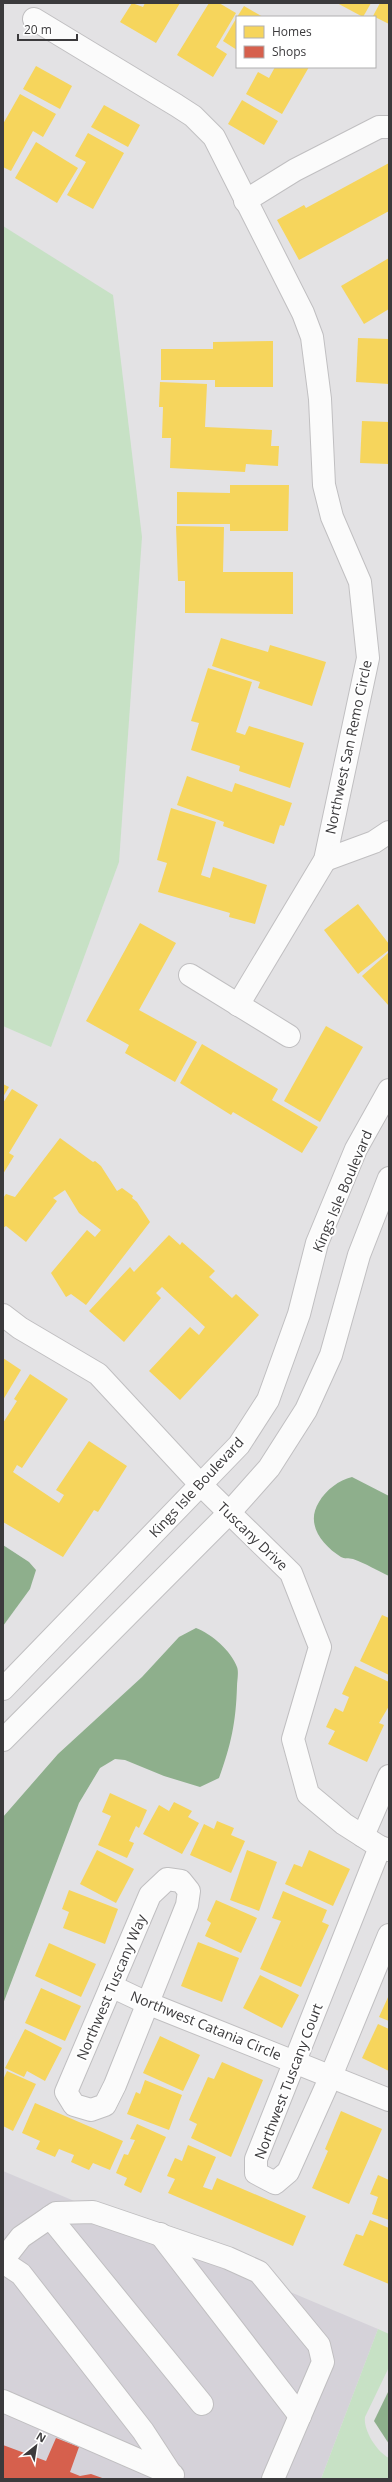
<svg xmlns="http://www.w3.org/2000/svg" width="392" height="2482" font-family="'Open Sans',sans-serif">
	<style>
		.built { fill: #d5d2d9 }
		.green { fill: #c7e1c5 }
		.water { fill: #8eaf8c }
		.homes { fill: #f6d55c }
		.shops { fill: #d6604d }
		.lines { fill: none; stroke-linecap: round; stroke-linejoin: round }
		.minor-casing { stroke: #c0bfc1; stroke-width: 24 }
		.minor { stroke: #fbfbfb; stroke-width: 22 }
		.labels { text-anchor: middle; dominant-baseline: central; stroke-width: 4; stroke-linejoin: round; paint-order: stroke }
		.street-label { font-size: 14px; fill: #3b3a3c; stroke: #fff }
	</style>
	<rect width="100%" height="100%" fill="#e3e2e4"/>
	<path class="built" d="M 3,2171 L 378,2329 L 321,2479 L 3,2479 Z"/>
	<g class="green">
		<path d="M 3,226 L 113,295 L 142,537 L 119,862 L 51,1047 L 3,1026 Z"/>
		<path d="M 378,2329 L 389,2334 L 389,2367 L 365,2417 C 363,2430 377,2452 389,2458 L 389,2479 L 321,2479 Z"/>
	</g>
	<g class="water">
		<path d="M 352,1477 L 389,1496 L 389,1576 C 378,1571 365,1563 353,1559 C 349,1558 344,1559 341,1557 C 322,1545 305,1524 319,1502 C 326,1490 339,1480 352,1477 Z"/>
		<path d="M 3,1545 L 29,1562 L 36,1570 L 30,1589 L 3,1626 Z"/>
		<path d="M 196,1628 C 212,1634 231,1651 237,1667 C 239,1672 237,1681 237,1686 C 236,1722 231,1745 219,1778 L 200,1787 L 164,1776 L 125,1760 L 115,1759 L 100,1768 L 79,1803 L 3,2004 L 3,1817 L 58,1754 L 142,1677 L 179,1637 Z"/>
		<path d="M 389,2390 L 389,2444 L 374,2421 Z"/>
	</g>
	<g class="homes">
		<path d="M 132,3 L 143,7 L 145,3 L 180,3 L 156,43 L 120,22 Z"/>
		<path d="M 209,3 L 219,3 L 236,13 L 216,47 L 227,54 L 213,77 L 177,55 Z"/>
		<path d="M 337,3 L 371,3 L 363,17 Z"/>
		<path d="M 380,3 L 389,3 L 389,24 L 373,16 Z"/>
		<path d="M 244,6 L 263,17 L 237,17 Z"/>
		<path d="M 237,17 L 237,50 L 223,41 Z"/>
		<path d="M 36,66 L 72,86 L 60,109 L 23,89 Z"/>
		<path d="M 275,67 L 309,67 L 282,114 L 246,94 L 258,72 L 269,78 Z"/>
		<path d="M 20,94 L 56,114 L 43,137 L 33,131 L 11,171 L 3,167 L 3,124 Z"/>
		<path d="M 242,100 L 278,121 L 264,145 L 228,124 Z"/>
		<path d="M 104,105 L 140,125 L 128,147 L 91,127 Z"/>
		<path d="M 88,133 L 124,153 L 93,209 L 67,195 L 86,162 L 75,156 Z"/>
		<path d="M 36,142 L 78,168 L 57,203 L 15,178 Z"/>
		<path d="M 389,163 L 389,211 L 299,260 L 277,220 L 304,205 L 306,208 Z"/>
		<path d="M 389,258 L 389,309 L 364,324 L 341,286 Z"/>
		<path d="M 358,338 L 389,339 L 389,384 L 356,382 Z"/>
		<path d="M 273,341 L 273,387 L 215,387 L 215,380 L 161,380 L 161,349 L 213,349 L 213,342 Z"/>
		<path d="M 160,382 L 207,384 L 205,427 L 272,430 L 271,446 L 279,446 L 278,466 L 246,464 L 245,472 L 170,468 L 171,438 L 162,438 L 163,407 L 159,407 Z"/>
		<path d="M 362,421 L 389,422 L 389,464 L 360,463 Z"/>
		<path d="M 230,485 L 289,485 L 288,531 L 230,531 L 230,524 L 177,524 L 177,492 L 230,493 Z"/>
		<path d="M 176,526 L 224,527 L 223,572 L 293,572 L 293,614 L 185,613 L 185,581 L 178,581 Z"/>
		<path d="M 221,638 L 268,652 L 270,645 L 326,662 L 312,706 L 258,688 L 260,682 L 212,666 Z"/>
		<path d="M 208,668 L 252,682 L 236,732 L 245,735 L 249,726 L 304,743 L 290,788 L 239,771 L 240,766 L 191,750 L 199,723 L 191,721 Z"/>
		<path d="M 187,776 L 232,792 L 235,783 L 292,803 L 284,826 L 280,825 L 274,844 L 223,826 L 224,822 L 177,805 Z"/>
		<path d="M 171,808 L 216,822 L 201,875 L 210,878 L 213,867 L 267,885 L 255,924 L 229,917 L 230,913 L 158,892 L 167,863 L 157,860 Z"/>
		<path d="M 358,904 L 389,944 L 389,950 L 358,974 L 324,930 Z"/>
		<path d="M 140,923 L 176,943 L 139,1010 L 197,1042 L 175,1082 L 125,1053 L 129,1045 L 86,1021 Z"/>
		<path d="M 388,953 L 389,954 L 389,1006 L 362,976 Z"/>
		<path d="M 326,1026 L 363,1047 L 320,1122 L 284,1101 Z"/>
		<path d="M 202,1044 L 278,1089 L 272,1100 L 318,1127 L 302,1153 L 233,1112 L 231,1115 L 180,1083 Z"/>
		<path d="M 3,1084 L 9,1087 L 3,1097 Z"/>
		<path d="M 12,1089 L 38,1105 L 9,1153 L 14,1156 L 3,1174 L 3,1103 Z"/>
		<path d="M 60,1138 L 93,1162 L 95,1161 L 101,1166 L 117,1191 L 122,1188 L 133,1196 L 132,1198 L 137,1202 L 150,1222 L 86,1305 L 71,1294 L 66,1297 L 51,1273 L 87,1230 L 95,1237 L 101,1230 L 79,1213 L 65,1190 L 53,1198 L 57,1201 L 26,1242 L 6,1226 L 3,1228 L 3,1198 L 6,1194 L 15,1197 Z"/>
		<path d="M 169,1235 L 180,1245 L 182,1242 L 215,1271 L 209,1277 L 232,1298 L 236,1294 L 259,1315 L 180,1400 L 149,1371 L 190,1327 L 199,1335 L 205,1327 L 162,1287 L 156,1293 L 161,1298 L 124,1342 L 89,1311 L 130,1267 L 134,1272 Z"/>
		<path d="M 3,1358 L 21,1370 L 3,1400 Z"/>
		<path d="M 30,1374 L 68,1399 L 22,1468 L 17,1465 L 13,1472 L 59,1503 L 64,1495 L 56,1490 L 89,1441 L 127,1466 L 98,1512 L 94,1510 L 63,1557 L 3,1522 L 3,1423 L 17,1401 L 14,1399 Z"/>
		<path d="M 382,1615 L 389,1618 L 389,1675 L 360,1661 Z"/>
		<path d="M 355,1666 L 389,1682 L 389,1706 L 379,1723 L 384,1725 L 367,1762 L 328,1744 L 335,1731 L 326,1727 L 335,1708 L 343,1712 L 349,1697 L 342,1694 Z"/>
		<path d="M 110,1793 L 147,1810 L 139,1828 L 136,1826 L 129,1841 L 134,1843 L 127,1858 L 98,1845 L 111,1816 L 102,1812 Z"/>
		<path d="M 174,1802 L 192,1811 L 188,1817 L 199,1823 L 182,1854 L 143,1834 L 159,1805 L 169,1811 Z"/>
		<path d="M 217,1821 L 234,1828 L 231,1835 L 245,1841 L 231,1873 L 190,1855 L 204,1824 L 214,1829 Z"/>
		<path d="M 97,1850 L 134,1869 L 116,1903 L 80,1884 Z"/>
		<path d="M 247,1850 L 277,1862 L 259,1911 L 230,1900 Z"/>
		<path d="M 309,1850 L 350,1869 L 333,1906 L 285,1884 L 294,1864 L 302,1867 Z"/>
		<path d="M 69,1890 L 118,1909 L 105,1944 L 63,1928 L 69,1912 L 62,1909 Z"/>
		<path d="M 283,1891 L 327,1910 L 322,1922 L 329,1925 L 301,1987 L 260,1969 L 281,1921 L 272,1918 Z"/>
		<path d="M 216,1900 L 257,1918 L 241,1953 L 205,1936 L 211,1923 L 207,1920 Z"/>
		<path d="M 198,1942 L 239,1958 L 222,2002 L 181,1986 Z"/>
		<path d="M 49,1943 L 96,1964 L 81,1997 L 35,1976 Z"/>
		<path d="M 260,1975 L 299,1995 L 282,2028 L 243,2008 Z"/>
		<path d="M 41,1988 L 81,2006 L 65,2041 L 25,2023 Z"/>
		<path d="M 389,1995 L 389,2021 L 379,2017 Z"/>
		<path d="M 378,2024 L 389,2029 L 389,2071 L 362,2058 Z"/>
		<path d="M 25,2029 L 62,2048 L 45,2081 L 27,2071 L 24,2077 L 5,2068 Z"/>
		<path d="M 160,2036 L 200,2055 L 183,2091 L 143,2073 Z"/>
		<path d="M 222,2062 L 263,2080 L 231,2157 L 191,2138 L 197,2124 L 189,2120 L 208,2077 L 214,2079 Z"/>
		<path d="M 7,2071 L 36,2084 L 13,2131 L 3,2126 L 3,2080 Z"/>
		<path d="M 145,2080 L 182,2095 L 169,2130 L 127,2114 L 136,2092 L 140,2094 Z"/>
		<path d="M 35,2103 L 123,2141 L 110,2170 L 93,2163 L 89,2170 L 71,2162 L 74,2155 L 59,2149 L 55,2157 L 36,2149 L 40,2141 L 22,2133 Z"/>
		<path d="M 341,2111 L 382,2129 L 349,2204 L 312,2188 L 328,2151 L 325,2149 Z"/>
		<path d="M 137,2124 L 166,2137 L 141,2193 L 124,2185 L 127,2178 L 116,2173 L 124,2154 L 128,2155 L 135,2140 L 130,2139 Z"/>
		<path d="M 188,2145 L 216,2157 L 203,2187 L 212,2190 L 217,2178 L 306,2216 L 293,2246 L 168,2193 L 175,2179 L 167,2176 L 175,2158 L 182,2161 Z"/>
		<path d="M 378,2175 L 389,2180 L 389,2220 L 372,2214 L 378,2197 L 370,2194 Z"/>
		<path d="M 370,2220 L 389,2228 L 389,2284 L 343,2265 L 356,2234 L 363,2236 Z"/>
	</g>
	<path class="shops" d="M 56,2438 L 79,2447 L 70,2472 L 80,2476 L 91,2474 L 105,2479 L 3,2479 L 3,2445 L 46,2461 Z"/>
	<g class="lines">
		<g class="minor-casing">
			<g id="minor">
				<path d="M 34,19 L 176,105 L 193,116 L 214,137 L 303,313 L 312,337 L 320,399 L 324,485 L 332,517 L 360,582 L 368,658 L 325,860 L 238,1005"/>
				<path d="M 245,201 L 295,170 L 379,127 L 389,127"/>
				<path d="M 325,860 L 374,842 L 389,832"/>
				<path d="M 190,975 L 289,1036"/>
				<path d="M 3,1315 L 20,1328 L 98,1374 L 200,1484 L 291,1573 L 320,1647 L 293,1739 L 308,1794 L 344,1824 L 380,1847 L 389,1850"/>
				<path d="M 3,1689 L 239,1445 L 268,1400 L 299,1314 L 317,1243 L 356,1149 L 389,1090"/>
				<path d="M 3,1740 L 229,1513 L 269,1468 L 306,1410 L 331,1355 L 359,1255 L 389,1178"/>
				<path d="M 363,1836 L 389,1776"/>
				<path d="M 380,1847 L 256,2159 L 256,2173 L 275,2183 L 288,2172 L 331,2076 L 389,1935"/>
				<path d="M 167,1879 L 181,1881 L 189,1891 L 187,1905 L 115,2085 L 105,2105 L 91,2110 L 74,2105 L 66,2092 L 150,1895 Z"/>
				<path d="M 111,1986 L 147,2003 L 389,2100"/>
				<path d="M 50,2217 L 202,2404"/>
				<path d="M 160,2234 L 300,2416"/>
				<path d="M 3,2260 L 21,2237 L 56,2213 L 93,2212 L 228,2258 L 259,2272 L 319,2345 L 323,2362 L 273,2479"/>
				<path d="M 3,2262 L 21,2274 L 143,2431 L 171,2474"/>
				<path d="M 3,2401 L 173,2475"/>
			</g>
		</g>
		<use href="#minor" class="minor"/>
	</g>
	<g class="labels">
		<g class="street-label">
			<text transform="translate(348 747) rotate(-78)">Northwest San Remo Circle</text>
			<text transform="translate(342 1191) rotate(-67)">Kings Isle Boulevard</text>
			<text transform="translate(196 1487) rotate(-47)">Kings Isle Boulevard</text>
			<text transform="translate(253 1536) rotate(44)">Tuscany Drive</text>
			<text transform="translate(111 1987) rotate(-67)">Northwest Tuscany Way</text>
			<text transform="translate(206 2025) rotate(22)">Northwest Catania Circle</text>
			<text transform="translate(288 2081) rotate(-69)">Northwest Tuscany Court</text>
		</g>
	</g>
	<rect width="392" height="2482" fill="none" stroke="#3b3a3c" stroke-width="8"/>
	<rect x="236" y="16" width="140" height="52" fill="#ffffff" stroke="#b1b0b1"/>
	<rect x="244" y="26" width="20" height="12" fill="#f6d55c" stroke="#b1b0b1"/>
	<text x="272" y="36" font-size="12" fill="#3b3a3c">Homes</text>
	<rect x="244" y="46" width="20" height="12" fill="#d6604d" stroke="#b1b0b1"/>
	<text x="272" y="56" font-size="12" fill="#3b3a3c">Shops</text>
	<g transform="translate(36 2446) rotate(30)" stroke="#ffffff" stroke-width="3" paint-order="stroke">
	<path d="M0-3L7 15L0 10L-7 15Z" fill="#3b3a3c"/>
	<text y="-6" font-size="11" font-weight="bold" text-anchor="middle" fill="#3b3a3c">N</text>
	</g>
	<path d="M18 34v6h59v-6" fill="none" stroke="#3b3a3c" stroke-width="2"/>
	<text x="24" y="34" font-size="12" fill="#3b3a3c" stroke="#ffffff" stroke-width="3" paint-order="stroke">20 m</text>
</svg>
